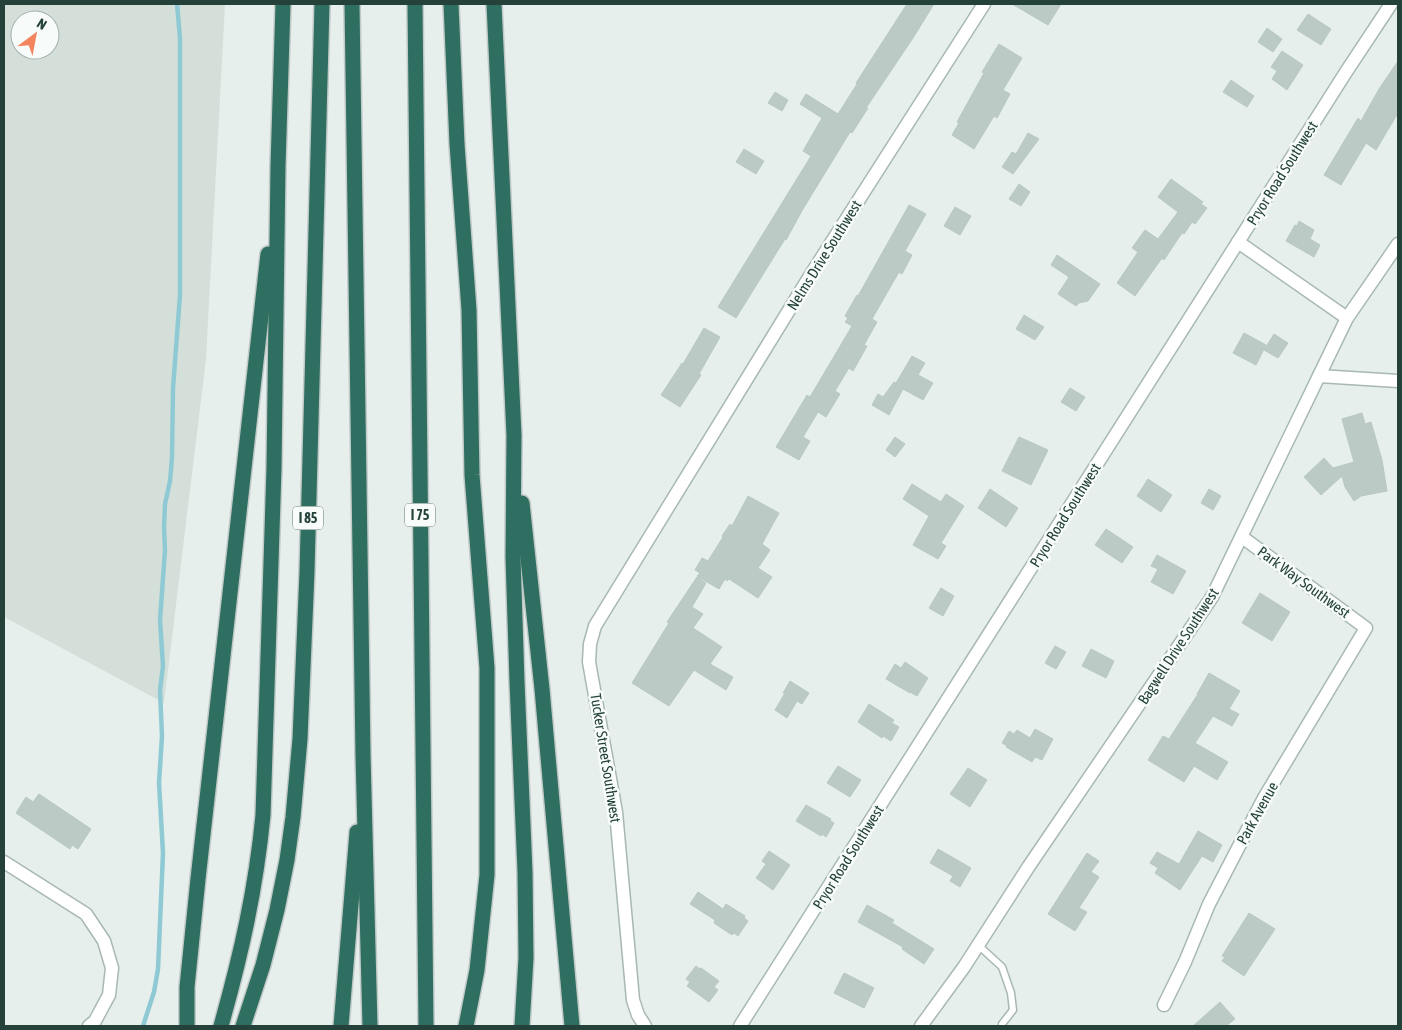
<svg xmlns="http://www.w3.org/2000/svg" width="1402" height="1030" font-family="'Asap Condensed',sans-serif">
	<style>
		.built { fill: #d4dfda; fill-rule: evenodd }
		.lines { fill: none; stroke-linecap: round; stroke-linejoin: round }
		.stream { stroke: #8ec9d4; stroke-width: 4.5 }
		.building { fill: #bbcac4; stroke: #b8c9c2 }
		.service-casing { stroke: #a8b8b2; stroke-width: 9 }
		.minor-casing { stroke: #a8b8b2; stroke-width: 15 }
		.motorway-casing { stroke: #c2cac8; stroke-width: 18 }
		.service { stroke: #fff; stroke-width: 6 }
		.minor { stroke: #fff; stroke-width: 12 }
		.motorway { stroke: #2f6f62; stroke-width: 15 }
		.labels { text-anchor: middle; dominant-baseline: central; stroke-width: 5; stroke-linejoin: round; paint-order: stroke }
		.shield { fill: #f7fbf9; stroke: #637a73; stroke-width: 1 }
		.shield-label { font-size: 14px; font-weight: bold; fill: #24423a }
		.street-label { font-size: 15px; fill: #24423a; stroke: #f7fbf9 }
	</style>
	<rect width="100%" height="100%" fill="#e6efeb"/>
	<path class="built" d="M 4,4 L 225,4 L 206,359 L 164,703 L 4,617 ZM 20,20 L 50,20 L 50,50 L 20,50 Z"/>
	<g class="lines">
		<path class="stream" d="M 143,1026 L 154,992 L 158,969 L 163,853 L 159,783 L 162,736 L 160,690 L 163,666 L 160,620 L 165,550 L 164,527 L 165,504 L 170,481 L 172,458 L 173,388 L 180,295 L 180,38 L 177,4"/>
	</g>
	<g class="building">
		<path d="M 907,4 L 934,4 L 913,38 L 866,108 L 868,108 L 852,133 L 850,132 L 803,209 L 786,240 L 785,239 L 736,318 L 718,307 L 811,156 L 803,151 L 822,118 L 800,104 L 806,94 L 838,114 L 857,84 L 856,83 Z"/>
		<path d="M 1012,4 L 1061,4 L 1048,25 Z"/>
		<path d="M 1308,14 L 1331,29 L 1321,45 L 1297,30 Z"/>
		<path d="M 1267,28 L 1282,39 L 1273,52 L 1258,42 Z"/>
		<path d="M 999,44 L 1022,58 L 1003,90 L 1010,94 L 997,118 L 994,116 L 974,149 L 952,135 L 959,123 L 957,122 L 984,73 L 982,72 Z"/>
		<path d="M 1282,51 L 1303,65 L 1287,90 L 1272,79 L 1277,71 L 1271,67 Z"/>
		<path d="M 1398,61 L 1398,113 L 1376,150 L 1366,143 L 1341,185 L 1324,175 L 1358,118 L 1361,121 L 1379,89 Z"/>
		<path d="M 1231,80 L 1254,96 L 1247,107 L 1223,92 Z"/>
		<path d="M 775,92 L 788,100 L 782,111 L 768,103 Z"/>
		<path d="M 1028,133 L 1039,139 L 1013,174 L 1002,167 L 1012,152 L 1016,154 Z"/>
		<path d="M 744,149 L 764,161 L 756,174 L 736,162 Z"/>
		<path d="M 1171,179 L 1203,202 L 1201,204 L 1207,208 L 1195,224 L 1192,222 L 1184,234 L 1182,233 L 1164,260 L 1162,258 L 1135,296 L 1117,283 L 1138,252 L 1132,248 L 1145,230 L 1158,239 L 1178,212 L 1158,197 Z"/>
		<path d="M 1019,184 L 1030,192 L 1021,206 L 1009,199 Z"/>
		<path d="M 909,205 L 926,214 L 905,251 L 912,255 L 902,274 L 899,272 L 872,319 L 877,322 L 864,345 L 867,346 L 853,371 L 849,368 L 835,391 L 840,394 L 826,417 L 818,412 L 803,437 L 810,441 L 799,460 L 776,447 L 807,395 L 810,397 L 852,326 L 845,322 L 848,318 L 845,316 L 857,295 L 858,296 Z"/>
		<path d="M 955,207 L 971,216 L 960,235 L 944,226 Z"/>
		<path d="M 1299,221 L 1314,230 L 1310,239 L 1320,245 L 1314,257 L 1286,241 L 1295,225 L 1297,226 Z"/>
		<path d="M 1057,255 L 1100,284 L 1088,301 L 1079,303 L 1076,306 L 1058,294 L 1069,277 L 1051,265 Z"/>
		<path d="M 1024,315 L 1044,327 L 1035,340 L 1016,329 Z"/>
		<path d="M 704,328 L 720,337 L 699,374 L 701,375 L 680,407 L 661,395 L 682,363 L 683,364 Z"/>
		<path d="M 1244,333 L 1266,345 L 1256,365 L 1233,353 Z"/>
		<path d="M 1274,334 L 1288,343 L 1278,358 L 1264,350 Z"/>
		<path d="M 912,356 L 925,363 L 918,375 L 933,383 L 923,400 L 903,389 L 889,415 L 872,405 L 878,394 L 883,397 L 894,382 L 896,383 Z"/>
		<path d="M 1070,388 L 1085,397 L 1076,411 L 1061,402 Z"/>
		<path d="M 1362,413 L 1365,424 L 1371,422 L 1382,460 L 1387,491 L 1361,496 L 1354,501 L 1345,487 L 1342,476 L 1321,495 L 1304,477 L 1324,458 L 1333,468 L 1354,462 L 1342,419 Z"/>
		<path d="M 895,437 L 905,444 L 895,457 L 886,450 Z"/>
		<path d="M 1019,437 L 1048,450 L 1031,485 L 1002,471 Z"/>
		<path d="M 1148,479 L 1172,495 L 1161,512 L 1137,496 Z"/>
		<path d="M 912,484 L 941,502 L 946,494 L 964,506 L 941,543 L 946,546 L 938,559 L 913,545 L 929,516 L 903,499 Z"/>
		<path d="M 990,489 L 1018,508 L 1006,527 L 978,508 Z"/>
		<path d="M 1209,489 L 1221,496 L 1213,510 L 1201,503 Z"/>
		<path d="M 748,496 L 779,513 L 762,544 L 770,550 L 758,568 L 772,577 L 758,598 L 729,579 L 727,581 L 725,579 L 719,589 L 697,576 L 700,573 L 695,570 L 702,558 L 708,561 L 723,537 L 722,536 L 730,524 L 732,526 Z"/>
		<path d="M 1106,529 L 1133,547 L 1122,563 L 1095,545 Z"/>
		<path d="M 1157,555 L 1186,571 L 1173,594 L 1151,582 L 1158,569 L 1151,566 Z"/>
		<path d="M 697,577 L 706,583 L 692,607 L 703,614 L 693,628 L 722,647 L 710,664 L 733,677 L 726,690 L 694,670 L 669,706 L 632,683 L 669,623 L 667,622 Z"/>
		<path d="M 941,588 L 954,596 L 943,616 L 929,608 Z"/>
		<path d="M 1260,593 L 1290,612 L 1272,641 L 1242,623 Z"/>
		<path d="M 1055,646 L 1066,652 L 1056,669 L 1045,663 Z"/>
		<path d="M 1091,649 L 1114,661 L 1106,678 L 1082,666 Z"/>
		<path d="M 905,662 L 928,678 L 917,696 L 910,692 L 910,693 L 886,679 L 895,664 L 901,668 Z"/>
		<path d="M 1209,673 L 1240,691 L 1229,709 L 1239,714 L 1232,726 L 1213,716 L 1195,743 L 1228,762 L 1217,780 L 1194,766 L 1184,782 L 1148,760 L 1163,736 L 1169,739 L 1198,694 L 1197,694 Z"/>
		<path d="M 790,681 L 809,693 L 802,704 L 797,701 L 787,718 L 775,710 L 785,693 L 783,693 Z"/>
		<path d="M 869,704 L 894,720 L 892,723 L 899,727 L 891,741 L 883,736 L 882,738 L 858,722 Z"/>
		<path d="M 1035,729 L 1053,739 L 1042,760 L 1035,757 L 1032,762 L 1006,747 L 1007,746 L 1002,743 L 1009,731 L 1014,734 L 1017,730 L 1030,738 Z"/>
		<path d="M 838,766 L 861,780 L 850,797 L 827,783 Z"/>
		<path d="M 968,768 L 987,780 L 970,807 L 950,794 Z"/>
		<path d="M 39,794 L 91,829 L 78,849 L 72,845 L 70,849 L 16,813 L 26,797 L 33,802 Z"/>
		<path d="M 806,805 L 831,819 L 830,821 L 834,823 L 826,837 L 822,834 L 821,836 L 796,821 Z"/>
		<path d="M 1198,831 L 1222,845 L 1213,862 L 1202,856 L 1180,890 L 1155,873 L 1158,868 L 1150,863 L 1157,852 L 1179,864 Z"/>
		<path d="M 938,849 L 971,868 L 960,887 L 950,881 L 953,876 L 930,863 Z"/>
		<path d="M 769,851 L 790,865 L 773,890 L 756,878 L 766,864 L 762,861 Z"/>
		<path d="M 1087,853 L 1099,861 L 1091,872 L 1099,877 L 1079,908 L 1087,912 L 1075,931 L 1048,914 Z"/>
		<path d="M 698,892 L 723,909 L 726,904 L 745,916 L 744,918 L 748,921 L 738,936 L 734,933 L 732,935 L 714,923 L 715,920 L 690,904 Z"/>
		<path d="M 867,905 L 894,920 L 892,923 L 934,949 L 924,964 L 902,949 L 903,947 L 858,922 Z"/>
		<path d="M 1249,913 L 1275,929 L 1244,976 L 1222,961 L 1225,957 L 1222,956 Z"/>
		<path d="M 696,966 L 700,969 L 701,968 L 719,981 L 714,987 L 718,990 L 709,1002 L 687,986 L 690,982 L 686,979 Z"/>
		<path d="M 844,973 L 874,988 L 864,1008 L 834,993 Z"/>
		<path d="M 1220,1002 L 1235,1019 L 1226,1026 L 1193,1026 Z"/>
	</g>
	<g class="lines">
		<g class="service-casing">
			<path id="service" d="M 978,945 L 1002,967 L 1011,993 L 1013,1010 L 1002,1024"/>
		</g>
		<g class="minor-casing">
			<g id="minor">
				<path d="M 1238,242 L 1347,318"/>
				<path d="M 1319,376 L 1398,381"/>
				<path d="M 4,862 L 86,914 L 104,941 L 112,968 L 109,995 L 95,1021 L 89,1026"/>
				<path d="M 1164,1005 L 1185,962 L 1209,904 L 1264,798 L 1366,628 L 1242,537"/>
				<path d="M 645,1026 L 638,1015 L 633,1000 L 616,812 L 589,662 L 590,644 L 595,626 L 810,276 L 984,4"/>
				<path d="M 740,1026 L 1346,72 L 1391,4"/>
				<path d="M 921,1026 L 964,967 L 1029,866 L 1212,597 L 1347,318 L 1398,244"/>
			</g>
		</g>
		<g class="motorway-casing">
			<g id="motorway">
				<path d="M 352,4 L 363,755 L 370,1026"/>
				<path d="M 415,4 L 426,1026"/>
				<path d="M 451,4 L 457,144 L 469,310 L 472,475 L 487,668 L 487,875 L 477,970 L 466,1026"/>
				<path d="M 494,4 L 514,435 L 513,557 L 517,682 L 525,872 L 526,958 L 522,1026"/>
				<path d="M 522,503 L 542,689 L 572,1026"/>
				<path d="M 187,1026 L 187,987 L 198,879 L 268,254"/>
				<path d="M 221,1026 C 241,955 256,889 263,815 L 274,468 L 278,166 L 283,4"/>
				<path d="M 243,1026 L 263,965 L 277,910 L 287,860 L 293,817 L 300,739 L 307,572 L 322,4"/>
				<path d="M 341,1026 L 357,832"/>
			</g>
		</g>
		<use href="#service" class="service"/>
		<use href="#minor" class="minor"/>
		<use href="#motorway" class="motorway"/>
	</g>
	<g class="labels">
		<g class="shield">
			<rect x="405" y="503.5" width="30" height="23" rx="4"/>
			<rect x="293" y="506.5" width="30" height="23" rx="4"/>
		</g>
		<g class="shield-label">
			<text x="420" y="515">I 75</text>
			<text x="308" y="518">I 85</text>
		</g>
		<g class="street-label">
			<text transform="translate(1282 173) rotate(-58)">Pryor Road Southwest</text>
			<text transform="translate(824 255) rotate(-58)">Nelms Drive Southwest</text>
			<text transform="translate(1065 515) rotate(-58)">Pryor Road Southwest</text>
			<text transform="translate(1304 582) rotate(36)">Park Way Southwest</text>
			<text transform="translate(1178 646) rotate(-57)">Bagwell Drive Southwest</text>
			<text transform="translate(606 758) rotate(81)">Tucker Street Southwest</text>
			<text transform="translate(1257 813) rotate(-61)">Park Avenue</text>
			<text transform="translate(848 857) rotate(-58)">Pryor Road Southwest</text>
		</g>
	</g>
	<rect width="1402" height="1030" fill="none" stroke="#24423a" stroke-width="10"/>
	<g transform="translate(35 35) rotate(32)"><circle r="24" fill="#f7fbf9" stroke="#a3b1ad"/>
	<path d="M0-4L9 19L0 12L-9 19Z" fill="#f4845f"/>
	<text y="-8" font-size="14" font-weight="bold" text-anchor="middle" fill="#24423a">N</text>
	</g>
</svg>
